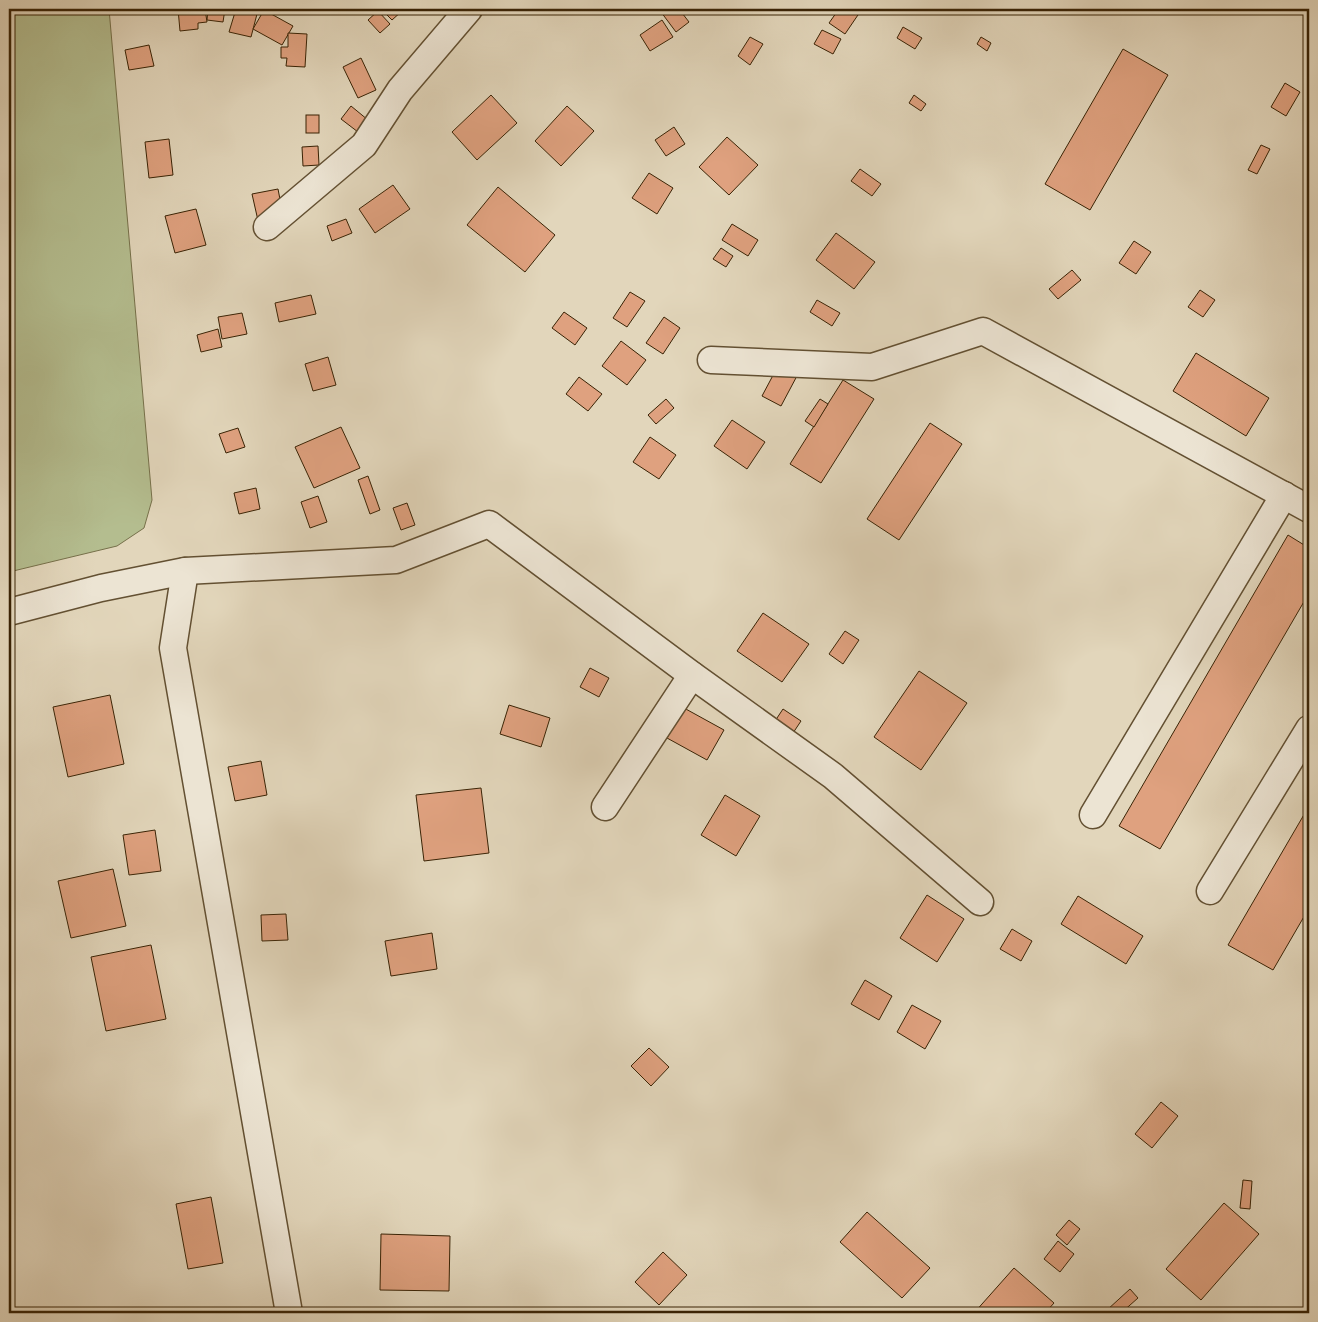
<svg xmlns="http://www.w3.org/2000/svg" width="1318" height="1322" font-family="Alegreya,serif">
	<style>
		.green { fill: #b4bd8f; stroke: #76704a }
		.building { fill: #dfa17f; stroke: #392305 }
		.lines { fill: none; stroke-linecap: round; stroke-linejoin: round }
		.minor-casing { stroke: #635032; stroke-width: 29 }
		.minor { stroke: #ece4d3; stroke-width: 26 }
	</style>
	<rect width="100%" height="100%" fill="#e2d6bb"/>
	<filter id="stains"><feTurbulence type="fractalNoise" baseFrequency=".004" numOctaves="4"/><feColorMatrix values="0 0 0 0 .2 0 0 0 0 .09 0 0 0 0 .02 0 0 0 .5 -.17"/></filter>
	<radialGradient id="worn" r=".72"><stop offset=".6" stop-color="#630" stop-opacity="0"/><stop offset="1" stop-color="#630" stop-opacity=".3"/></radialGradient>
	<path class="green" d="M 9,9 L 109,9 L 152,500 L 144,528 L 117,546 L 9,572 Z"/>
	<g class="building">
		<path d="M 178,9 L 205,9 L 207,22 L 198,23 L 198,29 L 180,31 Z"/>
		<path d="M 208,9 L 225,9 L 223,22 L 207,20 Z"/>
		<path d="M 236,9 L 257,14 L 251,37 L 229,32 Z"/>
		<path d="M 381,9 L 400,9 L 402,11 L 392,20 Z"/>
		<path d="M 665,9 L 679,9 L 689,22 L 676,32 L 661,12 Z"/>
		<path d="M 839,9 L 856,9 L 860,12 L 845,34 L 829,23 Z"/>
		<path d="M 264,10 L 293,26 L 282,45 L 253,29 Z"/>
		<path d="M 378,11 L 390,24 L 380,33 L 368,20 Z"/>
		<path d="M 662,20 L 673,37 L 650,51 L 640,35 Z"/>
		<path d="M 903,27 L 922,38 L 915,49 L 897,38 Z"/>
		<path d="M 822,30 L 841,39 L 833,54 L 814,44 Z"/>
		<path d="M 288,33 L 307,34 L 305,67 L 286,66 L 287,58 L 281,58 L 281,47 L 288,47 Z"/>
		<path d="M 750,37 L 763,44 L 750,65 L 738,56 Z"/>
		<path d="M 981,37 L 991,43 L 987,51 L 977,44 Z"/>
		<path d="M 149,45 L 154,66 L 129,70 L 125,50 Z"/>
		<path d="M 1123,49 L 1168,75 L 1090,210 L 1045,184 Z"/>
		<path d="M 361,58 L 376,90 L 358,98 L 343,67 Z"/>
		<path d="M 1285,83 L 1300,92 L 1286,116 L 1271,107 Z"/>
		<path d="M 491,95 L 517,123 L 477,160 L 452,132 Z"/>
		<path d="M 914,95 L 926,104 L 921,111 L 909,103 Z"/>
		<path d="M 351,106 L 368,120 L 358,132 L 341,119 Z"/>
		<path d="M 567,106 L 594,131 L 561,166 L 535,141 Z"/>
		<rect x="306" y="115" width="13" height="18"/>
		<path d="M 674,127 L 685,144 L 666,156 L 655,140 Z"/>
		<path d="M 727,137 L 758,165 L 729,195 L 699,167 Z"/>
		<path d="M 169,139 L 173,175 L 149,178 L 145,142 Z"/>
		<path d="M 1261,145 L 1270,149 L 1257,174 L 1248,170 Z"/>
		<path d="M 318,146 L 319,165 L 303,166 L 302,147 Z"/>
		<path d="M 860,169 L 881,184 L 872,196 L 851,181 Z"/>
		<path d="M 649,173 L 673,188 L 657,214 L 632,198 Z"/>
		<path d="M 393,185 L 410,209 L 375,233 L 359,209 Z"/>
		<path d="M 498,187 L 555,235 L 525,272 L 467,225 Z"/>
		<path d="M 278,189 L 284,220 L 259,225 L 252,194 Z"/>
		<path d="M 196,209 L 206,245 L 175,253 L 165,216 Z"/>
		<path d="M 346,219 L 352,233 L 332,241 L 327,226 Z"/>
		<path d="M 732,224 L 758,240 L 748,256 L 722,240 Z"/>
		<path d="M 836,233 L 875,262 L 854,289 L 816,260 Z"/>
		<path d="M 1134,241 L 1151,252 L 1136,274 L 1119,263 Z"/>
		<path d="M 721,248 L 733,256 L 726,267 L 713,259 Z"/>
		<path d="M 1072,270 L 1081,280 L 1058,299 L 1049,289 Z"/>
		<path d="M 1200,290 L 1215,300 L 1203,317 L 1188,307 Z"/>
		<path d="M 630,292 L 645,301 L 627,327 L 613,318 Z"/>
		<path d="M 311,295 L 316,314 L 279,322 L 275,303 Z"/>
		<path d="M 817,300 L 840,313 L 832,326 L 810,312 Z"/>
		<path d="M 564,312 L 587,328 L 575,345 L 552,328 Z"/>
		<path d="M 242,313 L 247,334 L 222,339 L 218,317 Z"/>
		<path d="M 664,317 L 680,328 L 663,354 L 646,343 Z"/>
		<path d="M 218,329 L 222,347 L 201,352 L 197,335 Z"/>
		<path d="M 621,341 L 646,360 L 627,385 L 602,366 Z"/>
		<path d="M 1196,353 L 1269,398 L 1246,436 L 1173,391 Z"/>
		<path d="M 328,357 L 336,385 L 313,391 L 305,364 Z"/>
		<path d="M 779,364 L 798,374 L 781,406 L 762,396 Z"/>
		<path d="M 579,377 L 602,394 L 588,411 L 566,394 Z"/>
		<path d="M 843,380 L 874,399 L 821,483 L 790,464 Z"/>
		<path d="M 666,399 L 674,408 L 656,424 L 648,415 Z"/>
		<path d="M 820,399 L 828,404 L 814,427 L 805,421 Z"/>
		<path d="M 732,420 L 765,442 L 747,469 L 714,446 Z"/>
		<path d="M 930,423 L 962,444 L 899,540 L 867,519 Z"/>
		<path d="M 341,427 L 360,468 L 314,488 L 295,447 Z"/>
		<path d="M 238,428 L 245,447 L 226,453 L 219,434 Z"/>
		<path d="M 650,437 L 676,455 L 659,479 L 633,462 Z"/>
		<path d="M 368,476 L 380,510 L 370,514 L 358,480 Z"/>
		<path d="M 256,488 L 260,509 L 239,514 L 234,493 Z"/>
		<path d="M 318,496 L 327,522 L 310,528 L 301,502 Z"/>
		<path d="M 407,503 L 415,525 L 401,530 L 393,508 Z"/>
		<path d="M 1288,535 L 1309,548 L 1309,593 L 1160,849 L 1119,826 Z"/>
		<path d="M 763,613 L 809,644 L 782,682 L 737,651 Z"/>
		<path d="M 845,631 L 859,640 L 843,664 L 829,654 Z"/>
		<path d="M 590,668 L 609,678 L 599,697 L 580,687 Z"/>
		<path d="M 919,671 L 967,703 L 921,770 L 874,737 Z"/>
		<path d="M 110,695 L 124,764 L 68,777 L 53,707 Z"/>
		<path d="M 509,705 L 550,718 L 541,747 L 500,734 Z"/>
		<path d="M 684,708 L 724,730 L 707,760 L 667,738 Z"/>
		<path d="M 783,709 L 801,721 L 791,736 L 773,724 Z"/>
		<path d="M 261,761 L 267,795 L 235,801 L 228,767 Z"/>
		<path d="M 481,788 L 489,853 L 424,861 L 416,795 Z"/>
		<path d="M 725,795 L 760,816 L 736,856 L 701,835 Z"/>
		<path d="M 1309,806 L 1309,908 L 1273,970 L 1228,945 Z"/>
		<path d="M 155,830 L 161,871 L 129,875 L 123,835 Z"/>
		<path d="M 113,869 L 126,926 L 71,938 L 58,881 Z"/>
		<path d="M 927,895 L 964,919 L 937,962 L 900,938 Z"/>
		<path d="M 1078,896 L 1143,936 L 1126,964 L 1061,924 Z"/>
		<path d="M 286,914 L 288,940 L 262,941 L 261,915 Z"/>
		<path d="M 1012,929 L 1032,941 L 1021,961 L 1000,949 Z"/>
		<path d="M 432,933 L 437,969 L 391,976 L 385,941 Z"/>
		<path d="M 151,945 L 166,1019 L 106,1031 L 91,957 Z"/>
		<path d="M 865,980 L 892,996 L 879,1020 L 851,1004 Z"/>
		<path d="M 912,1005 L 941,1021 L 925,1049 L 897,1032 Z"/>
		<path d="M 649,1048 L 669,1067 L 651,1086 L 631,1066 Z"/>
		<path d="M 1161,1102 L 1178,1116 L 1152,1148 L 1135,1134 Z"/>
		<path d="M 1243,1180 L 1252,1181 L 1250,1209 L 1240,1208 Z"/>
		<path d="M 211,1197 L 223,1263 L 188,1269 L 176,1204 Z"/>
		<path d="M 1224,1203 L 1259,1234 L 1201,1300 L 1166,1269 Z"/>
		<path d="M 867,1212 L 930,1268 L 902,1298 L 840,1242 Z"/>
		<path d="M 1069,1220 L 1080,1229 L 1067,1245 L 1056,1235 Z"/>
		<path d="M 381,1234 L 450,1236 L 449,1291 L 380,1290 Z"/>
		<path d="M 1058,1241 L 1074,1254 L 1060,1272 L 1044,1259 Z"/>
		<path d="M 663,1252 L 687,1275 L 659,1305 L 635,1282 Z"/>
		<path d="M 1014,1268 L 1054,1303 L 1045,1313 L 974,1313 Z"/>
		<path d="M 1130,1289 L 1138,1298 L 1121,1313 L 1109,1313 L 1107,1310 Z"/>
	</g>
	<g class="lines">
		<g class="minor-casing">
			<g id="minor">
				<path d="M 267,227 L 364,145 L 400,90 L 469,9"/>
				<path d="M 711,360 L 872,367 L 983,331 L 1309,509"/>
				<path d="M 185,571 L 173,648 L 289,1313"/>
				<path d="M 9,612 L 101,588 L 185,571 L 396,560 L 489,524 L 692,675 L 833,776 L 980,902"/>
				<path d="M 605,807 L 692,675"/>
				<path d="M 1093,815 L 1284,495"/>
				<path d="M 1210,891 L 1309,729"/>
			</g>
		</g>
		<use href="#minor" class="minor"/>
	</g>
	<rect width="1318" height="1322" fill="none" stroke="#e2d6bb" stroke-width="30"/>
	<rect x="10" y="10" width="1298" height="1302" fill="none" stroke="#392305" stroke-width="2.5"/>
	<rect x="15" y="15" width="1288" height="1292" fill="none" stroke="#392305"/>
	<rect width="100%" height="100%" filter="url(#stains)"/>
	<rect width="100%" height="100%" fill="url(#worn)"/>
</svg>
